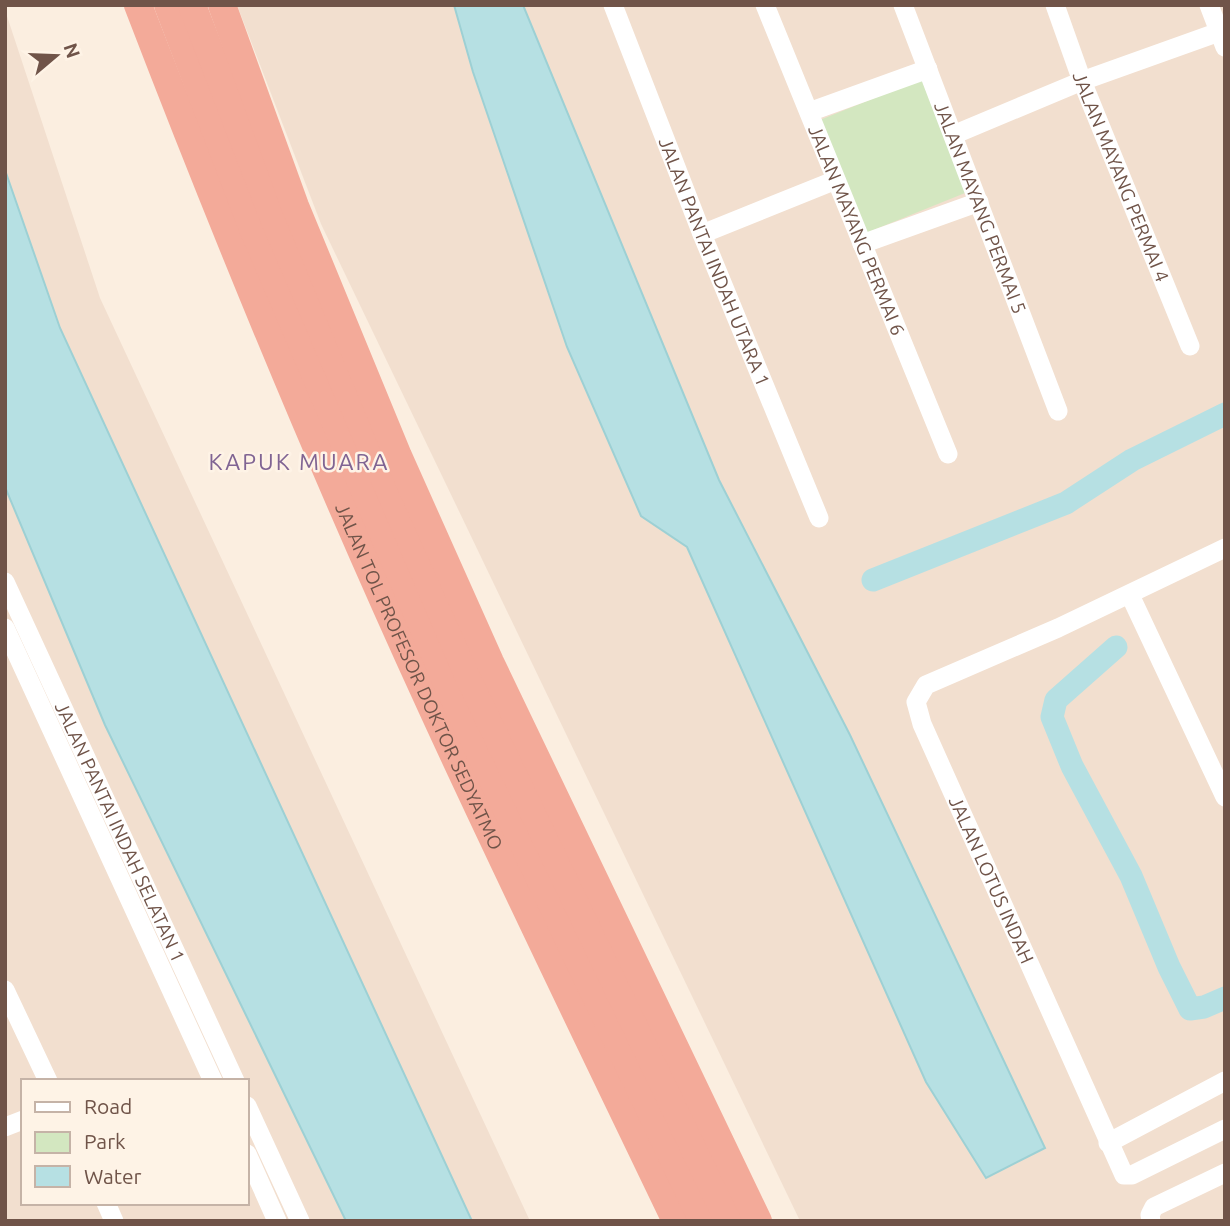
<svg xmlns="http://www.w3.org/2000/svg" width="1230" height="1226" font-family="Ubuntu,sans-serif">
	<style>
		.residential { fill: #f2dfcf; fill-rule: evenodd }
		.green { fill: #d3e7c0 }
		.water { fill: #b6e0e3; stroke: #9dd0d4; stroke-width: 2 }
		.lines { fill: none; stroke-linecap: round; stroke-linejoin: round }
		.river { stroke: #b6e0e3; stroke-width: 23 }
		.minor { stroke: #fff; stroke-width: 19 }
		.highway { stroke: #f3aa99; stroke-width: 28 }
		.labels { text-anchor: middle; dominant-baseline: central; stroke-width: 5; stroke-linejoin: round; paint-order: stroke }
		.street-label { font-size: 19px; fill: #705449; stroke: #fef3e6 }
		.quarter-label { font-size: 23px; letter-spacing: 2px; fill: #806493; stroke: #fef3e6 }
	</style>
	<rect width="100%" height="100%" fill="#fbeee0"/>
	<g class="residential">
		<path d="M 237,5 L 1225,5 L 1225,1221 L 800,1221 L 321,224 Z"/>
		<path d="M 5,10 L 100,298 L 530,1221 L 5,1221 ZM 23,1081 L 247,1081 L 247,1203 L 23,1203 Z"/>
	</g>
	<path class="green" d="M 924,78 L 970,191 L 861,235 L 815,122 Z"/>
	<g class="water">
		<path d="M 454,5 L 523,5 L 719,480 L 850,735 L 1045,1148 L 986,1178 L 926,1082 L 687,547 L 641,516 L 567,347 L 473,72 Z"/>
		<path d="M 5,170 L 60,328 L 472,1221 L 346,1221 L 105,725 L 5,487 Z"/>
	</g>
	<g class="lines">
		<g class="river">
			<path d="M 873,580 L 1066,503 L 1132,460 L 1225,414"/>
			<path d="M 1116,647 L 1056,700 L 1052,717 L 1072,766 L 1131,876 L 1169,967 L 1190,1009 L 1204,1007 L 1225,998"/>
		</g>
		<g class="minor">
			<path id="s1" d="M 613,5 L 702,234 L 819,518"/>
			<path id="s2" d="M 765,5 L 948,454"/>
			<path id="s3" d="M 903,5 L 1058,411"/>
			<path id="s4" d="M 1055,5 L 1082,81 L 1190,346"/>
			<path d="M 1209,5 L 1225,47"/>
			<path d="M 809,112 L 928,69"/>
			<path d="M 953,135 L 1082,81 L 1219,32"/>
			<path d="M 702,234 L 836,180"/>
			<path d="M 862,244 L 979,202"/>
			<path id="s5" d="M 1225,548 L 1058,628 L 926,685 L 916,702 L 922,724 L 1124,1175 L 1132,1175 L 1225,1129"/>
			<path id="s6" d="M 5,582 L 235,1081"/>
			<path d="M 1130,595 L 1225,797"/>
			<path d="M 5,628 L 213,1081"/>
			<path d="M 5,990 L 48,1081"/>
			<path d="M 247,1106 L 300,1221"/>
			<path d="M 5,1127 L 23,1120"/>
			<path d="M 1108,1143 L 1225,1081"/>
			<path d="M 247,1154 L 277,1221"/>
			<path d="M 106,1203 L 114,1221"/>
			<path d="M 1151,1221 L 1150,1215 L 1154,1207 L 1225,1173"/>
		</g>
		<g class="highway">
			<path id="s7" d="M 138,5 C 229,242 326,477 432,708 C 511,880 594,1050 676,1221"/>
			<path d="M 168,5 L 252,226 L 450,690 L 703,1221"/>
			<path d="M 192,5 L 273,216 L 469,677 L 729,1221"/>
			<path d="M 222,5 L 295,206 L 398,456 L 490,662 L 758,1221"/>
		</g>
	</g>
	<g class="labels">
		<g class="street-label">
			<text stroke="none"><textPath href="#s4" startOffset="184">JALAN MAYANG PERMAI 4</textPath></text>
			<text stroke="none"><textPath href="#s3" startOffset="217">JALAN MAYANG PERMAI 5</textPath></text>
			<text stroke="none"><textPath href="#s2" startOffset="243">JALAN MAYANG PERMAI 6</textPath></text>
			<text stroke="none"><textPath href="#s1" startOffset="276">JALAN PANTAI INDAH UTARA 1</textPath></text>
			<text stroke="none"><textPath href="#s7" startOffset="728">JALAN TOL PROFESOR DOKTOR SEDYATMO</textPath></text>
			<text stroke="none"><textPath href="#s6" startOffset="275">JALAN PANTAI INDAH SELATAN 1</textPath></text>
			<text stroke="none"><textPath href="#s5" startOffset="542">JALAN LOTUS INDAH</textPath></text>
		</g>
		<g class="quarter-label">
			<text x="299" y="461">KAPUK MUARA</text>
		</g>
	</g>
	<rect width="1230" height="1226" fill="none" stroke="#705449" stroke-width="14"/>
	<rect x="21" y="1079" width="228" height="126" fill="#fef3e6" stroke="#c5b3a7" stroke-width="2"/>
	<rect x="35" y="1102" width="35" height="10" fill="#ffffff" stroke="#c5b3a7" stroke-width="2"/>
	<text x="84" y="1114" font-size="21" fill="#705449">Road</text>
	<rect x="35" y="1132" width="35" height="21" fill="#d3e7c0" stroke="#c5b3a7" stroke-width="2"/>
	<text x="84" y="1149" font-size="21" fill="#705449">Park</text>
	<rect x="35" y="1166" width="35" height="21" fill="#b6e0e3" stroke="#c5b3a7" stroke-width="2"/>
	<text x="84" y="1184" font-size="21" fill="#705449">Water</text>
	<g transform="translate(56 56) rotate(71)" stroke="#fef3e6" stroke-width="5" paint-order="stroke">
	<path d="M0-5L12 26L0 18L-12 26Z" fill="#705449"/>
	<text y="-10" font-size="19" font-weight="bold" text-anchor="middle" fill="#705449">N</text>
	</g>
</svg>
